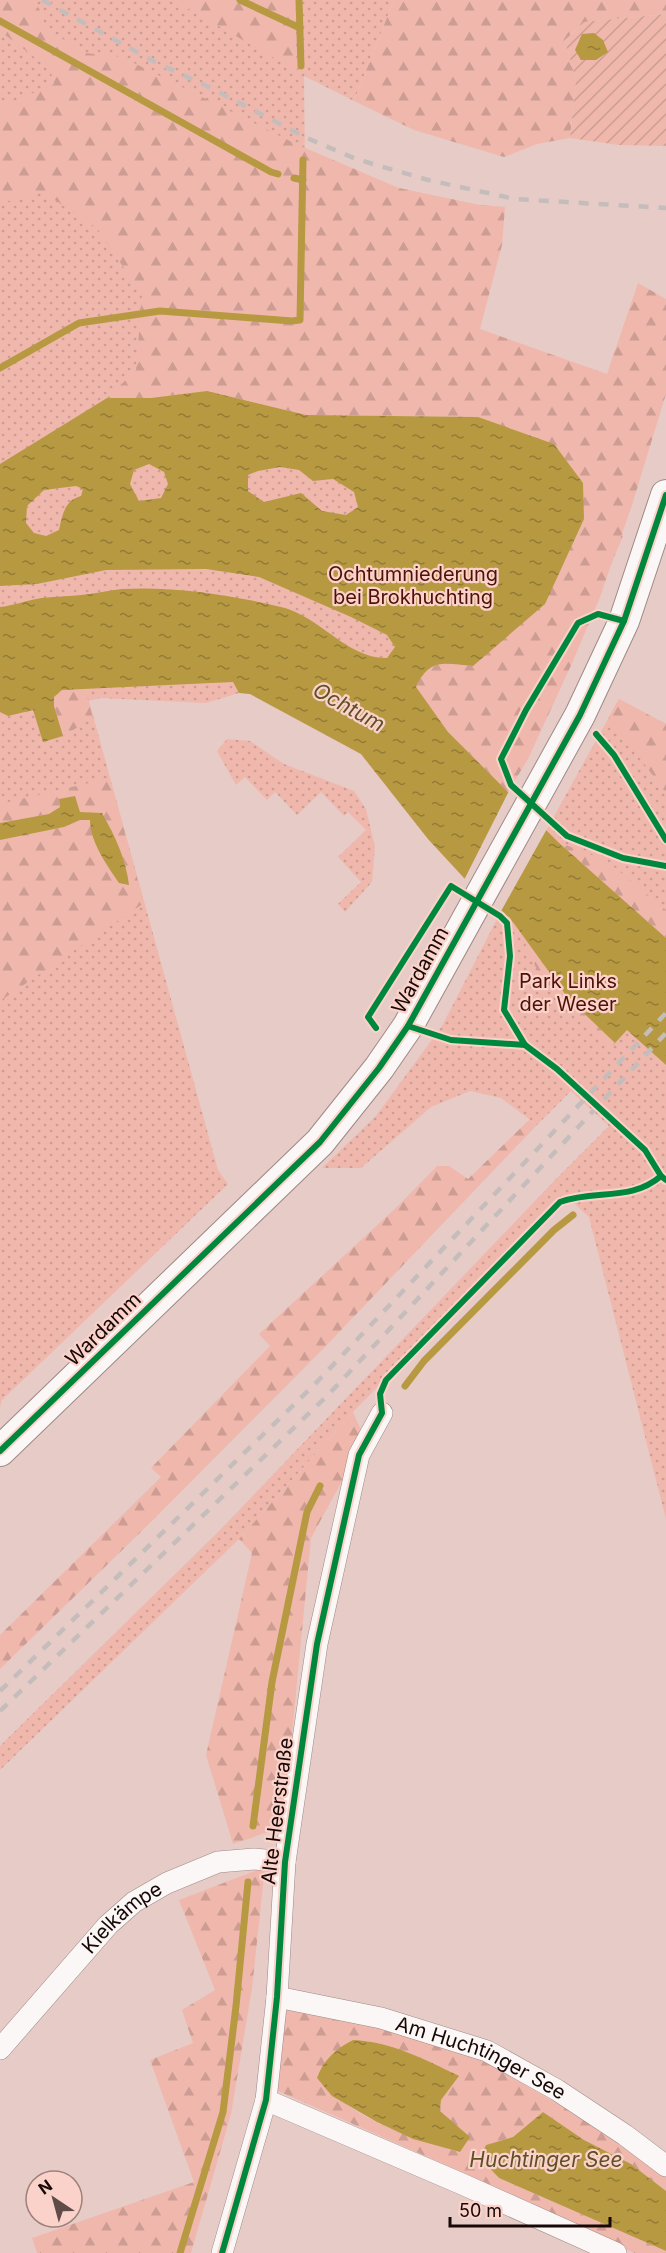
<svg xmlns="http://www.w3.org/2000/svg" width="666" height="2253" font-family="Inter,sans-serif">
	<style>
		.grass { fill: url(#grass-dots) }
		.forest { fill: url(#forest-firs); fill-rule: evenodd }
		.garden { fill: url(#garden-furrows) }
		.water { fill: url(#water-ripples); fill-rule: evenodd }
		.pier { fill: #e6cbc6 }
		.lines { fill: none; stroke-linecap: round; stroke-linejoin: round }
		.stream { stroke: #b79942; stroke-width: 7 }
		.street-casing { stroke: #9e8a86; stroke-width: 22 }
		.secondary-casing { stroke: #9e8a86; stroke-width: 32 }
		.street { stroke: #fbf7f6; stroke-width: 21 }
		.secondary { stroke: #fbf7f6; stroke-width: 30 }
		.rail { stroke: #c5bdbc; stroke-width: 4.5; stroke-dasharray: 10 10; stroke-linecap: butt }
		.cycleway-casing { stroke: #fad2ca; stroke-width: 10 }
		.cycleway { stroke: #00873e; stroke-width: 6 }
		.labels { text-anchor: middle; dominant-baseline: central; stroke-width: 4.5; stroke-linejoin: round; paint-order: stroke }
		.park-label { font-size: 20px; fill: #4f1107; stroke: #fad2ca }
		.street-label { font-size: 20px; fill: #170806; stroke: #fad2ca }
		.water-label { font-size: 21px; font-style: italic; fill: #5e5026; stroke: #fad2ca }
	</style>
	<defs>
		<pattern id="grass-dots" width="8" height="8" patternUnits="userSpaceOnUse" patternTransform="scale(1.5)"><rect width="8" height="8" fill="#f0b8ad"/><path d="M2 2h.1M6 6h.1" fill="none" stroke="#cd9d93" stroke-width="1.8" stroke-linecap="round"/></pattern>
		<pattern id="forest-firs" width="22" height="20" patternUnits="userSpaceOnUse" patternTransform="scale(1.5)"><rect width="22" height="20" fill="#f0b8ad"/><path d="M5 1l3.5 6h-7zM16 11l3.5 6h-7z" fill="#cd9d93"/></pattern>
		<pattern id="garden-furrows" width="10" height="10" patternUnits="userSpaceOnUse" patternTransform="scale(1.5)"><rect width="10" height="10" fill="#f0b8ad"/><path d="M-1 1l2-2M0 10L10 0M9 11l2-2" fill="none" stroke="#cd9d93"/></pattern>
		<pattern id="water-ripples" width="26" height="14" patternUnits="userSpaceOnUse" patternTransform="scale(1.5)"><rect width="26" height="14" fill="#b79942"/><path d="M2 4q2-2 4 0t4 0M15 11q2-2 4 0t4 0" fill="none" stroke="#947b35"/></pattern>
	</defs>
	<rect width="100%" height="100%" fill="#e6cbc6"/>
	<g class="grass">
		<path d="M 0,0 L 394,0 L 354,101 L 304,76 L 308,412 L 605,478 L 623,536 L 557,693 L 490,758 L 510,789 L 465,879 L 428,839 L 361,754 L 250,694 L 239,693 L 206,703 L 100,698 L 89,701 L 218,1170 L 228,1184 L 2,1400 L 0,1407 Z"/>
		<path d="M 619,699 L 666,724 L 666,1519 L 589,1217 L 565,1195 L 353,1412 L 239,1539 L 0,1770 L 0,1746 L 220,1530 L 557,1178 L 609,1126 L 571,1091 L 537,1125 L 501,1098 L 470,1091 L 431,1107 L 361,1168 L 322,1168 L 376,1116 L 442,1026 L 497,919 Z"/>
		<path d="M 227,739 L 250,741 L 284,764 L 354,791 L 366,809 L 375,847 L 372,882 L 345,912 L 338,904 L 361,882 L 338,857 L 366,830 L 348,812 L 344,816 L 321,792 L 297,815 L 275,792 L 267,800 L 245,777 L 236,785 L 217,751 Z"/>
	</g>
	<g class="forest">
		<path d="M 0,0 L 24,0 L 39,8 L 46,29 L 86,53 L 122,57 L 296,144 L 399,188 L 480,205 L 505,207 L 502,245 L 480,329 L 607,374 L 638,283 L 666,299 L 666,394 L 632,505 L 600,597 L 573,661 L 528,759 L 508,792 L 448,732 L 416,687 C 430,657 445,664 473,666 L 478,417 L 306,415 L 207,391 L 151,398 L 107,398 L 136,370 L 142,295 L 97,228 L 43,192 L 9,201 L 0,197 L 0,107 L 54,84 L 50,69 L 0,31 Z"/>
		<path d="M 173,0 L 294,0 L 297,71 Z"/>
		<path d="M 394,0 L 666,0 L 666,14 L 585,22 L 565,40 L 576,80 L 570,138 L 537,144 L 504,157 L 414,130 L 354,101 Z"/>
		<path d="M 85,689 L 93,718 L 63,736 L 54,706 L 54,697 L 62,690 Z"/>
		<path d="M 619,699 L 666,724 L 666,793 L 609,717 Z"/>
		<path d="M 110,778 L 144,903 L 0,1001 L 0,840 L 64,827 L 80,820 L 90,820 L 129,885 C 126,859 115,836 102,813 L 80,813 L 74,796 L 59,799 L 60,807 L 49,814 L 0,823 L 0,804 Z"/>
		<path d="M 558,842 L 607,861 L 666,910 L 666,938 Z"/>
		<path d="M 523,936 L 568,998 L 615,1043 L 609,1050 C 574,1017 536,983 523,936 Z"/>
		<path d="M 529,1120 L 537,1125 L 323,1349 L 149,1524 L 0,1669 L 0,1635 L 161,1477 L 151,1468 L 270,1346 L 259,1334 L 399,1205 L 437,1166 L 449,1166 L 468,1179 Z"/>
		<path d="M 353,1412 L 365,1439 L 311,1538 L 283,1827 L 233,1844 L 206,1755 L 252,1553 L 239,1539 Z"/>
		<path d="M 265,1867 L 252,1988 L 231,2114 L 191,2253 L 37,2253 L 32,2238 L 194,2182 L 150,2060 L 193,2043 L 182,2010 L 215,1990 L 179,1900 Z"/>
		<path d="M 292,2008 L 302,2008 L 415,2037 L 480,2059 L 577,2115 L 666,2177 L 666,2191 L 631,2164 L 584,2140 L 543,2112 L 513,2137 L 486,2145 L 480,2158 L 499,2178 L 666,2251 L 666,2253 L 634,2253 L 514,2195 L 276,2090 L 286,2012 ZM 320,2069 L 458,2076 L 441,2100 L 440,2112 L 469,2137 L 460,2152 C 409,2138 353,2119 317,2078 Z"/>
	</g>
	<path class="garden" d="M 666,14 L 666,146 L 619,145 L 570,138 L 576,80 L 565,41 L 584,22 Z"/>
	<g class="water">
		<path d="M 594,33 L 603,40 L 608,52 L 596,60 L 581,60 L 575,50 L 582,34 Z"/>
		<path d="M 207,391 L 306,415 L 478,417 L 554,444 L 583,483 L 584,519 L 545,604 L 473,666 C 445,664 430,657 416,687 L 448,732 L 558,842 L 666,938 L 666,1065 L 627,1030 L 615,1043 L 568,998 L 510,918 L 465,879 L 428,839 L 361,754 L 250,694 L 239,693 L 233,682 L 62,690 L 54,697 L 54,706 L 63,736 L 43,742 L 33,710 L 8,716 L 0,712 L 0,607 C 12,606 24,601 36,599 C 51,596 66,597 81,595 C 95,594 109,590 122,589 C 173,586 232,595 281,607 C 320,616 347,659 387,658 L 395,647 L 387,635 L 351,617 L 259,577 L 206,569 L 106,570 L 37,584 L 0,586 L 0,464 L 107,398 L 151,398 ZM 149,464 L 164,472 L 168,484 L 161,498 L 139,501 L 130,484 L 134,470 ZM 280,467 L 299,470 L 313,481 L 333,479 L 354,492 L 358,507 L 346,515 L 322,511 L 301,493 L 264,502 L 248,491 L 248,475 L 258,471 ZM 76,486 L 83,489 L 81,496 C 65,500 62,515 59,530 L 46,536 L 34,533 L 26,523 L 27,506 L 44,490 Z"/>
		<path d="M 75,796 L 80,812 L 102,813 C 115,836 126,859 129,885 L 119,883 C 107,865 90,842 90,820 L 80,820 L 64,827 L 0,840 L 0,823 L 49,814 L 60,807 L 59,799 Z"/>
		<path d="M 353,2040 C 392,2042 424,2059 459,2076 L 441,2100 L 440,2111 L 470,2137 L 460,2152 L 413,2139 L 377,2122 L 332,2096 L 317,2078 C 323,2060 337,2048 353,2040 Z"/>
		<path d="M 543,2112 L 584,2140 L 631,2164 L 666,2191 L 666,2251 L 499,2178 L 480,2158 L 486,2145 L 513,2137 Z"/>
	</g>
	<path class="pier" d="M 510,789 L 548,827 L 500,913 L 463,882 Z"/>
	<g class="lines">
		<g class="stream">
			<path d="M 240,0 L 300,28"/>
			<path d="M 299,0 L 301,66"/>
			<path d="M 0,21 L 271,172 L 278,174"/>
			<path d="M 294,178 L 303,180"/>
			<path d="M 0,368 L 79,323 L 160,311 L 292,321 L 300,320 L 303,160"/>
			<path d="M 405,1386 L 424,1361 L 554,1230 L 573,1215"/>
			<path d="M 253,1826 L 272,1682 L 307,1512 L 320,1486"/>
			<path d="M 180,2253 L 223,2112 L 236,2006 L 248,1882"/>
		</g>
		<g class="street-casing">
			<g id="street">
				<path id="s1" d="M 277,1997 L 381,2018 L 487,2051 L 557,2090 L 625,2135 L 666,2166"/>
				<path id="s2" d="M 0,2049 L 108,1925 L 134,1902 L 167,1883 L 218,1862 L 254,1859 L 285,1862"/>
				<path d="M 266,2100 L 462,2184 L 616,2253"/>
				<path d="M 222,2253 L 266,2100 L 277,1997 L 285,1862 L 317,1644 L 359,1455 L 382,1413"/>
			</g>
		</g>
		<g class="secondary-casing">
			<path id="secondary" d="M 0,1451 L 320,1142 L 379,1068 L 408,1026 L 580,715 L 624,621 L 666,495"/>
		</g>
		<use href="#street" class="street"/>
		<use href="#secondary" class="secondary"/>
		<g class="rail">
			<path d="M 42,0 L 157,63 L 209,87 L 307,138 L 356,159 L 428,180 L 515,199 L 666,208"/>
			<path d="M 0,1691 L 315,1384 L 666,1013"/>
			<path d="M 0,1711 L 328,1395 L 666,1033"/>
		</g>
		<g class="cycleway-casing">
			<g id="cycleway">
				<path d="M 624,621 L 598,614 L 578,623 L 526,710 L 501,759 L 511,785 L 567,836 L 623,858 L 666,866"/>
				<path d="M 596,734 L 614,755 L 666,840"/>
				<path d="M 408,1026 L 451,1040 L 525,1045"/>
				<path d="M 376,1028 L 368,1017 L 451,886 L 500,916 L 507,923 L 510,956 L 504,1010 L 525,1045 L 557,1069 L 645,1150 L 661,1176 L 666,1180"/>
				<path d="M 0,1451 L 320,1142 L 379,1068 L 408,1026 L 580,715 L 624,621 L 666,495"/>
				<path d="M 222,2253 L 266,2100 L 277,1997 L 285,1862 L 317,1644 L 359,1455 L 382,1413 L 380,1394 L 386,1380 L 560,1202 C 595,1189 631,1202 661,1176"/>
			</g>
		</g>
		<use href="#cycleway" class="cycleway"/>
	</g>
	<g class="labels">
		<g class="park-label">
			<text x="413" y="574">Ochtumniederung<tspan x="413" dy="23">bei Brokhuchting</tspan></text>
			<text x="568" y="981">Park Links<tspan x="568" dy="23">der Weser</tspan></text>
		</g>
		<g class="street-label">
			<text transform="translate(420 970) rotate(-61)">Wardamm</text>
			<text transform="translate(103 1329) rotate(-44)">Wardamm</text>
			<text transform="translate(277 1811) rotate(-83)">Alte Heerstraße</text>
			<text stroke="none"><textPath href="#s2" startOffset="180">Kielkämpe</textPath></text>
			<text stroke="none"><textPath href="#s1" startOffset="214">Am Huchtinger See</textPath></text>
		</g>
		<g class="water-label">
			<text transform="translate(349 707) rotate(29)">Ochtum</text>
			<text x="546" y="2159">Huchtinger See</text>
		</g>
	</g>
	<g transform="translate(54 2199) rotate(324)"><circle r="28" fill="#fad2ca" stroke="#9f817c" stroke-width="1.5"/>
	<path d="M0-4.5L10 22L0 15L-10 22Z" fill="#5f4c49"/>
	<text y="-9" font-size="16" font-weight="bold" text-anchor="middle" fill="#170806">N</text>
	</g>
	<path d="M450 2217v9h160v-9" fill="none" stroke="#170806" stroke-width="3"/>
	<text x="459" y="2217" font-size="18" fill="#170806" stroke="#fad2ca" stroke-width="4.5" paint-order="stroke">50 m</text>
</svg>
